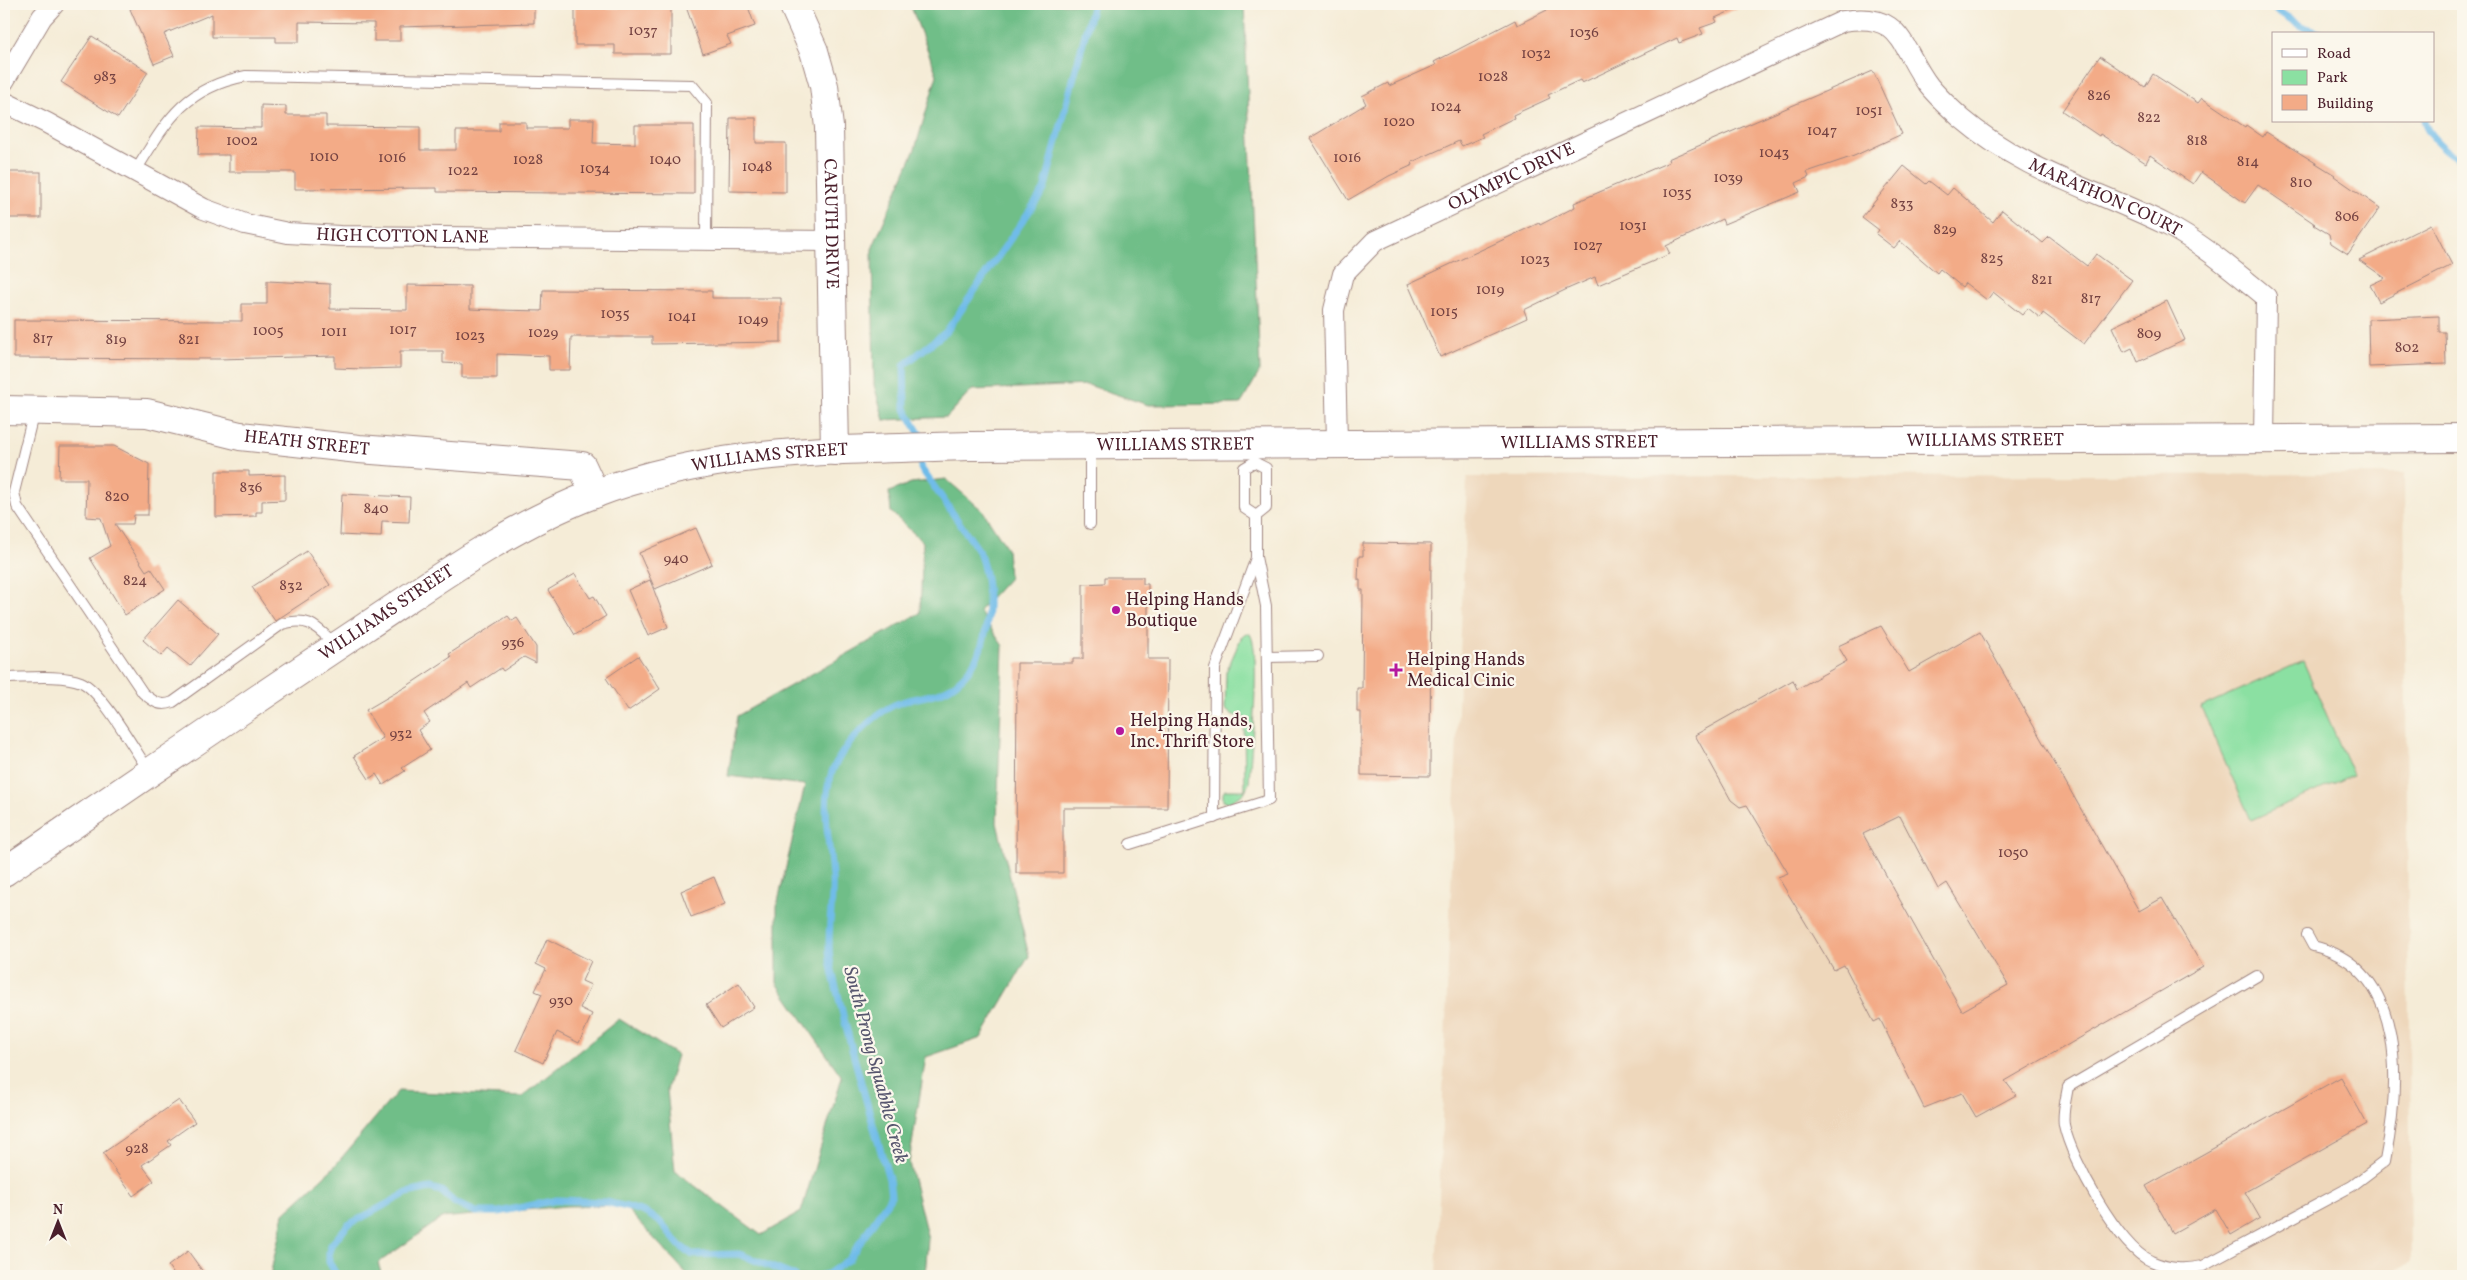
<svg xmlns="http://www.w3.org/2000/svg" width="2467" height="1280" font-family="Vollkorn,serif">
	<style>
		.built { fill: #eed7bb }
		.green { fill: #8be0a2; stroke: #6a8066 }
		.forest { fill: #70be88; stroke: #5d6e5a }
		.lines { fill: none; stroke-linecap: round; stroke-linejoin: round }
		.stream { stroke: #6fbce9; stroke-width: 7 }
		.building { fill: #f3ab87; fill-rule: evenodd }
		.lane-casing { stroke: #a08681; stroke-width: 12 }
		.street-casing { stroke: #a08681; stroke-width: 22 }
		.secondary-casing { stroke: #a08681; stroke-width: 30 }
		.primary-casing { stroke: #a08681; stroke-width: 30 }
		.lane { stroke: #fff; stroke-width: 10 }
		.street { stroke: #fff; stroke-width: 20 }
		.secondary { stroke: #fff; stroke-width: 28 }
		.primary { stroke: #fff; stroke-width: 28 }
		.poi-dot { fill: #b5179e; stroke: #fbf7ec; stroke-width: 2 }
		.labels { text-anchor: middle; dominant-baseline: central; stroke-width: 4.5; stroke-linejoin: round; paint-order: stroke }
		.number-label { font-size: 15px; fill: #744242 }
		.street-label { font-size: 18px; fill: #4a1f2b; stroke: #fbf7ec }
		.poi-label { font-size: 18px; fill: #4a1f2b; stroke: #fbf7ec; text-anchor: start }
		.water-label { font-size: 19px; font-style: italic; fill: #57566e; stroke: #fbf7ec }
	</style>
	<rect width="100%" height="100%" fill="#fbf7ec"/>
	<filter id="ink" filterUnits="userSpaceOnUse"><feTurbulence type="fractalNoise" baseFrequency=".02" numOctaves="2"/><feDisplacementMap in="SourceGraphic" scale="10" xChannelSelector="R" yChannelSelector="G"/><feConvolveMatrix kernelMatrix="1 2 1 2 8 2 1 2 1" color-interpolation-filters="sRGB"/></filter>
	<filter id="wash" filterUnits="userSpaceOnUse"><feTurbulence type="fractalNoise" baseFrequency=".0096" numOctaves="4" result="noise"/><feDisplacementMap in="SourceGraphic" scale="20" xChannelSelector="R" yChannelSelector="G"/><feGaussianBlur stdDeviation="1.12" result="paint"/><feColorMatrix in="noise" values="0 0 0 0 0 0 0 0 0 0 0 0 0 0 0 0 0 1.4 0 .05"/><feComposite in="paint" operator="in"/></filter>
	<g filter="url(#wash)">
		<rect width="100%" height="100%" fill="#f5ecd7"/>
		<path class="built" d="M 2404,474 L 2411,1262 L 2386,1276 L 1436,1276 L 1467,477 Z"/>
		<g class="green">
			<path d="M 1246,633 L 1250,634 C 1262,652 1250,756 1249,783 L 1244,793 L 1228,803 L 1223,801 L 1223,793 L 1225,790 L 1245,790 L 1244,717 L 1233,716 L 1225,709 L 1226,672 L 1242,636 Z"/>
			<path d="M 2303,661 L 2353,775 L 2251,820 L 2201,707 Z"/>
		</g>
		<g class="forest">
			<path d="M 910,4 L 1244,4 L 1260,371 L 1241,404 L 1148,405 L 1088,385 L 972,390 L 947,417 L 884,420 L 874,385 L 872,249 L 915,149 L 937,75 Z"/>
			<path d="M 946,479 L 983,511 L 1007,548 L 1009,578 L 979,611 L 1003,646 L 997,823 L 1029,956 L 981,1038 L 926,1057 L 909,1163 L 928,1239 L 925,1276 L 689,1276 L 623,1205 L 566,1206 L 442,1218 L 378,1263 L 382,1276 L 270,1276 L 284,1213 L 332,1169 L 398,1091 L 522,1097 L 619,1019 L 677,1055 L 667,1090 L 675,1171 L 761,1235 L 801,1212 L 842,1077 L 777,983 L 777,906 L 805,785 L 728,776 L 737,716 L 920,613 L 923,542 L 891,512 L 889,492 L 911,483 Z"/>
		</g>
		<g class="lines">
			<g class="stream">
				<path d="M 2267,4 L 2301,26 L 2325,34"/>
				<path d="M 2424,121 C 2428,138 2451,153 2463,164"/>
				<path d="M 919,442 L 919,433 L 905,409 L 904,365 L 946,332 L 1044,190 L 1093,4"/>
				<path d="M 337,1276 L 329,1262 L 329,1252 L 331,1245 L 348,1225 L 407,1193 L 430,1188 L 441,1191 L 455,1203 L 476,1212 L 499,1212 L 557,1200 L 606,1202 L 631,1208 L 644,1212 L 659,1221 L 680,1246 L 693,1255 L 739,1254 L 794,1276"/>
				<path d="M 820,1276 L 828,1274 L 849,1259 L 891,1196 L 889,1179 C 873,1125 857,1071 843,1015 C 839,997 833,979 830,960 C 826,933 834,905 832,877 C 830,844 820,804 832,772 C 841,748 874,712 899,703 C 915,697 934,697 949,688 C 994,660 994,595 979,551 L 921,468 L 920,453"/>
			</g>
		</g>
		<g id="blocks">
			<g class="building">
				<path d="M 142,4 L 534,4 L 534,23 L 400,27 L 400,41 L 374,41 L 374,23 L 299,22 L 299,42 L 276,42 L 276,37 L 212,37 L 212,14 L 164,34 L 174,56 L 154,64 L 130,9 Z"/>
				<path d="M 575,4 L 601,4 L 601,8 L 671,8 L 671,54 L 615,54 L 615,45 L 575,45 Z"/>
				<path d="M 685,4 L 747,4 L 755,26 L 727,36 L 731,44 L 703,54 Z"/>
				<path d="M 1546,4 L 1747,4 L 1715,18 L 1717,22 L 1700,28 L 1703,34 L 1679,43 L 1677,38 L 1582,83 L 1580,80 L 1548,95 L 1550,98 L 1513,115 L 1514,118 L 1481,134 L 1483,137 L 1462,146 L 1459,141 L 1412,162 L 1413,165 L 1389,176 L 1348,200 L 1310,138 L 1366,104 L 1362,96 L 1388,83 L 1389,86 L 1436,65 L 1434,62 L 1515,20 L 1517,25 L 1549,9 Z"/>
				<path d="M 92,36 L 148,72 L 118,118 L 61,82 Z"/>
				<path d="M 2100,56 L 2145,87 L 2153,74 L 2198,103 L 2202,98 L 2245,127 L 2246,125 L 2263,137 L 2266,132 L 2335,175 L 2334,176 L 2380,208 L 2348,254 L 2331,243 L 2329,234 L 2314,225 L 2315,224 L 2258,185 L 2245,203 L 2201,172 L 2193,184 L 2150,155 L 2146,163 L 2100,134 L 2099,136 L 2062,111 Z"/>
				<path d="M 1873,71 L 1902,134 L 1854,156 L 1807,172 L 1809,177 L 1796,183 L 1800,192 L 1724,224 L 1722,219 L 1666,246 L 1670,254 L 1598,285 L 1595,277 L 1565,290 L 1524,310 L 1527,318 L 1440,357 L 1408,284 L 1539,223 L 1540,225 L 1575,207 L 1574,203 L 1669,162 L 1668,159 Z"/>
				<path d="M 261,105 L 286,106 L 286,115 L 326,115 L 326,126 L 420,127 L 420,150 L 456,150 L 456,131 L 499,131 L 499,122 L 526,122 L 526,128 L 568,128 L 568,119 L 594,119 L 593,143 L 635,144 L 635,125 L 694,125 L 694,194 L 437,192 L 437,188 L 295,189 L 295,172 L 229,172 L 229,155 L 198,155 L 199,127 L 261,128 Z"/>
				<path d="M 730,118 L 756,118 L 756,143 L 786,143 L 786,192 L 729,191 Z"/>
				<path d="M 1904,166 L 1926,184 L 1929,181 L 1947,195 L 1953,188 L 1993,222 L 2002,210 L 2043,243 L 2049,237 L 2087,266 L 2096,254 L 2132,280 L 2084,344 L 2043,313 L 2040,318 L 2028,308 L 2022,315 L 1993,292 L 1987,300 L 1965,283 L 1962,287 L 1940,269 L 1937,273 L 1900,241 L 1894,248 L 1876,234 L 1879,230 L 1862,217 Z"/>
				<rect x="4" y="172" width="37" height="46"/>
				<path d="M 2431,224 L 2452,265 L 2379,302 L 2370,285 L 2385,278 L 2359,260 Z"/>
				<path d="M 267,281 L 330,284 L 330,309 L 407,310 L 407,285 L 470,286 L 470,309 L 498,310 L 542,311 L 543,290 L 712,291 L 712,298 L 781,298 L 781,342 L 652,344 L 652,337 L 571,337 L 570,370 L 549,370 L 549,356 L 497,354 L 497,378 L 462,378 L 462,364 L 443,363 L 443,351 L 400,351 L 400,368 L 364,369 L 335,368 L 335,356 L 218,359 L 14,358 L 14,320 L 242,321 L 242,304 L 267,304 Z"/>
				<path d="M 2167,301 L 2185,340 L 2138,362 L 2132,348 L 2124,352 L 2112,327 Z"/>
				<path d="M 2439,316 L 2439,332 L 2445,332 L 2446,364 L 2369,367 L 2368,319 Z"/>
				<path d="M 60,446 L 114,446 L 149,464 L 148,515 L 134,515 L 133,524 L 115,524 L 146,571 L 151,568 L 165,589 L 125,615 L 90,558 L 110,546 L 101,518 L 86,517 L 87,479 L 59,479 Z"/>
				<path d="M 216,471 L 249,471 L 249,476 L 285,475 L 285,500 L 262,501 L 262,512 L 256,512 L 256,516 L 216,517 Z"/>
				<path d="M 342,494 L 410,497 L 409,522 L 382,521 L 381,537 L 340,535 Z"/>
				<path d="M 696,528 L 712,564 L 655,589 L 639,553 Z"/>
				<path d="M 1363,543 L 1431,544 L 1430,776 L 1361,775 L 1361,712 L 1357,712 L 1357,688 L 1362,688 L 1363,590 L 1360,590 L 1360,580 L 1358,580 L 1359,556 L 1363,556 Z"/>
				<path d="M 307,551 L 330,585 L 275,621 L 252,587 Z"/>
				<path d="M 575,574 L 590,598 L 594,596 L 606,616 L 575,635 L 548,590 Z"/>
				<path d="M 1105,577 L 1143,577 L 1143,584 L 1148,584 L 1148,659 L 1168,659 L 1167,808 L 1063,808 L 1063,873 L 1016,873 L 1017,663 L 1073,663 L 1073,659 L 1083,659 L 1083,584 L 1105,583 Z"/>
				<path d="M 650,580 L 668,627 L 648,636 L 628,590 Z"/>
				<path d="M 178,600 L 218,634 L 190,666 L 168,648 L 161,656 L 143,640 Z"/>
				<path d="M 508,616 L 512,621 L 517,618 L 536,647 L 536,663 L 524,657 L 503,671 L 501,668 L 471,688 L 468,683 L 424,713 L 430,722 L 418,730 L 430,750 L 402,768 L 405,771 L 383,785 L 376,774 L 369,779 L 354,756 L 383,738 L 366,710 L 407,686 L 451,657 L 449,654 Z"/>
				<path d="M 1881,626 L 1909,672 L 1980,632 L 2139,911 L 2162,898 L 2203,967 L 2005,1081 L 2016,1095 L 1976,1117 L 1962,1093 L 1924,1108 L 1880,1019 L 1874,1022 L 1844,965 L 1834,970 L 1778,877 L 1788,873 L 1747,805 L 1740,807 L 1731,800 L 1695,735 L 1793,680 L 1797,689 L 1847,661 L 1838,646 ZM 1900,816 L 1938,889 L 1947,883 L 2008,985 L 1962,1011 L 1863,834 Z"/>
				<path d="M 638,656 L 660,689 L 628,711 L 606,678 Z"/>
				<path d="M 714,877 L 725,904 L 691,917 L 681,891 Z"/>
				<path d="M 547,939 L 591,961 L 582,981 L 591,985 L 580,1008 L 592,1014 L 579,1043 L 557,1032 L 543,1063 L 516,1050 L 542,994 L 535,991 L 546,969 L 536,964 Z"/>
				<path d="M 739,983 L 754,1007 L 721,1028 L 706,1005 Z"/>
				<path d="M 2341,1077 L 2367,1124 L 2245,1192 L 2260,1218 L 2231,1235 L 2216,1209 L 2173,1233 L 2146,1186 Z"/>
				<path d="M 179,1100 L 195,1122 L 168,1141 L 171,1145 L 142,1165 L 154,1181 L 133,1196 L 103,1153 Z"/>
				<path d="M 188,1251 L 206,1276 L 175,1276 L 168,1266 Z"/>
			</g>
		</g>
	</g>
	<g filter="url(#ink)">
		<use href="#blocks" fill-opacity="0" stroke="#a08681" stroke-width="1"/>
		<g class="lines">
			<g class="lane-casing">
				<g id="lane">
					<path d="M 135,172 C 166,122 183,88 246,76 L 692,85 L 707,103 L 706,241"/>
					<path d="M 34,411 L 14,492 L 17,506 L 143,693 C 154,702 160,707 173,702 L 282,624 C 310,616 316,627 336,645"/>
					<path d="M 1090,448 L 1090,524"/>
					<path d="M 1254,462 L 1266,468 L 1266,508 L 1256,516 L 1244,508 L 1244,468 Z"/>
					<path d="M 1267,657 L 1318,656"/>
					<path d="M 4,678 C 25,678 62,674 81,682 C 102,691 135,751 149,771"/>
					<path d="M 1214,818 L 1215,668 L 1256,558"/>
					<path d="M 1130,844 L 1269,800 L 1266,606 L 1256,557 L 1256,516"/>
					<path d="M 2257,976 L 2068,1087 C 2066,1099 2062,1113 2064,1125 C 2071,1159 2119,1248 2151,1261 C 2169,1269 2184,1270 2203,1266 L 2352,1186 L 2385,1161 C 2400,1086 2408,968 2313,946 L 2307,935"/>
				</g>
			</g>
			<g class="street-casing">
				<g id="street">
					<path d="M 4,81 L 42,17 L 54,4"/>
					<path id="s1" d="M 4,102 L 47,123 L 204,209 L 245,224 L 288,233 L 340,236 L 831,241"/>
					<path id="s2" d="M 1337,442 L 1334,310 L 1343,274 L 1375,241 L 1843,21 C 1904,11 1900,48 1929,86 C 1938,97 1951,109 1961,118 C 2023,171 2094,189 2165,224 C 2202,243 2234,271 2266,297 L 2264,439"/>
				</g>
			</g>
			<g class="secondary-casing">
				<g id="secondary">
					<path id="s3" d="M 793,4 L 814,51 L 824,86 L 829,127 L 835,451"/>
					<path id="s4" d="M 4,410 L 147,413 L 240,436 L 359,449 L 582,466 L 595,494"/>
				</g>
			</g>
			<g class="primary-casing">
				<g id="primary">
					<path id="s5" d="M 4,872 C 124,790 243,708 364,628 C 438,579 510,526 594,494 C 713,448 844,450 970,446 L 2463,438"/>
				</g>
			</g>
			<use href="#lane" class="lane"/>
			<use href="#street" class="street"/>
			<use href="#secondary" class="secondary"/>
			<use href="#primary" class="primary"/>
		</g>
	</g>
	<g class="poi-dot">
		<circle cx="1116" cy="610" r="5"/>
		<path d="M1393.5 662.5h5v5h5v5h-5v5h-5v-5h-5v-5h5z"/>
		<circle cx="1120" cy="731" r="5"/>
	</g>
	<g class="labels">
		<g class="number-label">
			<text x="643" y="31">1037</text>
			<text x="1584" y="33">1036</text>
			<text x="1536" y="54">1032</text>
			<text x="105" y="77">983</text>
			<text x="1493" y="77">1028</text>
			<text x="2099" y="96">826</text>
			<text x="1446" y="107">1024</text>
			<text x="1869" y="111">1051</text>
			<text x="2149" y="118">822</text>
			<text x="1399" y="122">1020</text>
			<text x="1822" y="131">1047</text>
			<text x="242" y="141">1002</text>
			<text x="2197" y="141">818</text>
			<text x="1774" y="153">1043</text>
			<text x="324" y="157">1010</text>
			<text x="392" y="158">1016</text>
			<text x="1347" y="158">1016</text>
			<text x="528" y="160">1028</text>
			<text x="665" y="160">1040</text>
			<text x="2248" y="162">814</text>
			<text x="757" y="167">1048</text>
			<text x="595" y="169">1034</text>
			<text x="463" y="171">1022</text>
			<text x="1728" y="178">1039</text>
			<text x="2301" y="183">810</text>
			<text x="1677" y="193">1035</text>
			<text x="1902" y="204">833</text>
			<text x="2347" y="217">806</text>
			<text x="1633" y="226">1031</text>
			<text x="1945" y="230">829</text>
			<text x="1588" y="246">1027</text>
			<text x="1992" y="259">825</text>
			<text x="1535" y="260">1023</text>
			<text x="2042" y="280">821</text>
			<text x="1490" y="290">1019</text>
			<text x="2091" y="299">817</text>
			<text x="1444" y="312">1015</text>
			<text x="615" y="314">1035</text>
			<text x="682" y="317">1041</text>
			<text x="753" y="320">1049</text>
			<text x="403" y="330">1017</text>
			<text x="268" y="331">1005</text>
			<text x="334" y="332">1011</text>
			<text x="543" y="333">1029</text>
			<text x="2149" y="334">809</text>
			<text x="470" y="336">1023</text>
			<text x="43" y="339">817</text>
			<text x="116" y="340">819</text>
			<text x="189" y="340">821</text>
			<text x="2407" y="348">802</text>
			<text x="251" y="488">836</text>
			<text x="117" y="497">820</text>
			<text x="376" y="509">840</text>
			<text x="676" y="559">940</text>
			<text x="135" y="581">824</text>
			<text x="291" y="586">832</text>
			<text x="513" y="643">936</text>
			<text x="401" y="734">932</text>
			<text x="2013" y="853">1050</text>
			<text x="561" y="1001">930</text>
			<text x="137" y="1149">928</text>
		</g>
		<g class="street-label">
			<text stroke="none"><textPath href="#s2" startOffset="366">OLYMPIC DRIVE</textPath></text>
			<text stroke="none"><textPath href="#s2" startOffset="1062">MARATHON COURT</textPath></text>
			<text stroke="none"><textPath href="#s3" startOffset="226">CARUTH DRIVE</textPath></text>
			<text stroke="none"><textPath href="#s1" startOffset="429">HIGH COTTON LANE</textPath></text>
			<text stroke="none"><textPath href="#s5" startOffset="2098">WILLIAMS STREET</textPath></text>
			<text stroke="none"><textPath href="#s4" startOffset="306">HEATH STREET</textPath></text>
			<text stroke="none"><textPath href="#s5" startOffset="1692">WILLIAMS STREET</textPath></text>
			<text stroke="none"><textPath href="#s5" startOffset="1288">WILLIAMS STREET</textPath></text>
			<text stroke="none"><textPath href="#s5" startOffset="882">WILLIAMS STREET</textPath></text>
			<text stroke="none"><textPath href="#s5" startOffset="462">WILLIAMS STREET</textPath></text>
		</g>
		<g class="poi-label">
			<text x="1126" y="600">Helping Hands<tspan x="1126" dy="21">Boutique</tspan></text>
			<text x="1407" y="660">Helping Hands<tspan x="1407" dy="21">Medical Cinic</tspan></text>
			<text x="1130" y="721">Helping Hands,<tspan x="1130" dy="21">Inc. Thrift Store</tspan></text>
		</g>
		<g class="water-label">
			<text transform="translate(875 1065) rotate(75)">South Prong Squabble Creek</text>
		</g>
	</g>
	<rect width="2467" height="1280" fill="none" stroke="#fbf7ec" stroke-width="20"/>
	<rect x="2272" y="32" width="162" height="90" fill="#fbf7ec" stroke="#b4a19f"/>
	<rect x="2282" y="49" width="25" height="8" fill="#ffffff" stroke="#b4a19f"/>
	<text x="2317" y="58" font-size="15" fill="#4a1f2b">Road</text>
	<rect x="2282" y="70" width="25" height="15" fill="#8be0a2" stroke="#b4a19f"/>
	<text x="2317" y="82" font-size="15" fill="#4a1f2b">Park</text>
	<rect x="2282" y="95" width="25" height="15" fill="#f3ab87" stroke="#b4a19f"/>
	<text x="2317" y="108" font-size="15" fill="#4a1f2b">Building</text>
	<g transform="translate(58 1222)" stroke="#fbf7ec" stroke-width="4" paint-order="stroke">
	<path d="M0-4L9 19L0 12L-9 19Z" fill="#4a1f2b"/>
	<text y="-8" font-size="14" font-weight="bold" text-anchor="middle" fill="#4a1f2b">N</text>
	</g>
</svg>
